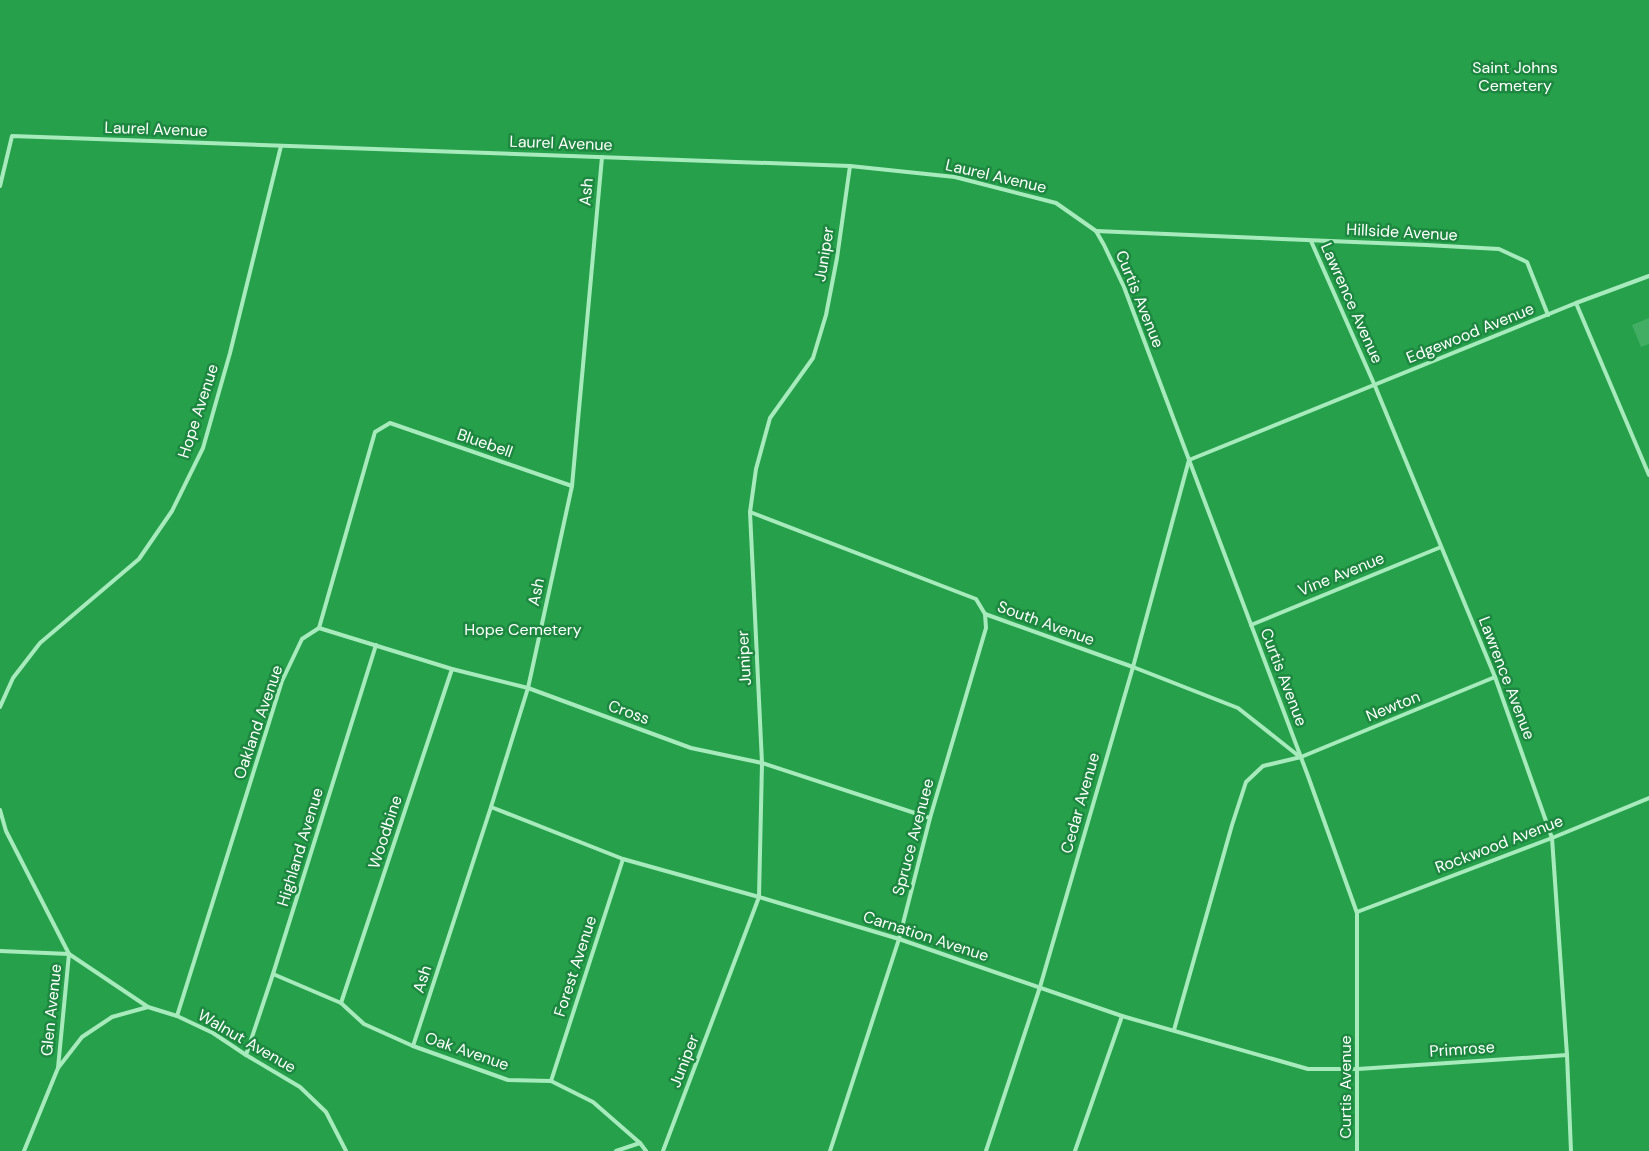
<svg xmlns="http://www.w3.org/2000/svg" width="1649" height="1151" font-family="'DM Sans',sans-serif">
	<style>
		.green { fill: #27a04c }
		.building { fill: #42ae63 }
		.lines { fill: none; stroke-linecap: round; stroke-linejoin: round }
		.lane { stroke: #a7ebbc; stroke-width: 4 }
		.labels { text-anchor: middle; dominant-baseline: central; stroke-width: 5; stroke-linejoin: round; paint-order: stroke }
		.park-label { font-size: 16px; fill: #fff; stroke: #1d883f }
		.street-label { font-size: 16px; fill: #fff; stroke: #1d883f }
	</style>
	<rect width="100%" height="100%" fill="#1d883f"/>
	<rect class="green" x="0" y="0" width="1649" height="1151"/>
	<path class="building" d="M 1649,318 L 1649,344 L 1641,347 L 1632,325 Z"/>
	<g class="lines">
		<g class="lane">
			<path d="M 0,186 L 12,136 L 850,166 L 955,177 L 1056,203 L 1096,231 L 1104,245 L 1124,287 L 1308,776 L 1357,913 L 1357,1151"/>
			<path d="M 1096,231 L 1426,245 L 1499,249 L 1527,262 L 1548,315"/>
			<path d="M 1311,241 L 1375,386 L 1495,677 L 1552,838 L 1567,1055 L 1571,1151"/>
			<path d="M 1576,303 L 1649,475"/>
			<path d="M 750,512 L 976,599 L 985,614 L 1133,667 L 1238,708 L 1300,757"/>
			<path d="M 1251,625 L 1441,547"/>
			<path d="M 319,628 L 452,669 L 528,688 L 691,748 L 762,763 L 930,818"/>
			<path d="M 0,707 L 13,678 L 40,643 L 139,559 L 172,511 L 203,448 L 230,353 L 281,146"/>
			<path d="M 491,807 L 623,859 L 759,897 L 899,939 L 1122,1016 L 1308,1069 L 1358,1069 L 1567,1055"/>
			<path d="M 0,810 L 6,831 L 69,954 L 58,1068"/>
			<path d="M 1357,912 L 1552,838 L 1649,798"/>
			<path d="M 0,951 L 69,954 L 148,1007 L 177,1016 L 213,1033 L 246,1055 L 300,1087 L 326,1112 L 346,1151"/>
			<path d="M 273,974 L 341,1003 L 364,1024 L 413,1046 L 508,1080 L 551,1081 L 593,1102 L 640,1143 L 646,1151"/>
			<path d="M 341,1003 L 452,669"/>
			<path d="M 177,1016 L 282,681 L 302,639 L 319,628 L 375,432 L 390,423 L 572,486"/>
			<path d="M 1174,1030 L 1232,825 L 1246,782 L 1263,766 L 1301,757 L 1495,677"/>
			<path d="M 413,1046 L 491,807 L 528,688 L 572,486 L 602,157"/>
			<path d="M 246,1055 L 273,974 L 376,645"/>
			<path d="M 551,1081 L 623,859"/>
			<path d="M 24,1151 L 58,1068 L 82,1037 L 112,1017 L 148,1007"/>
			<path d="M 616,1151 L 640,1143"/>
			<path d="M 663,1151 L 759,897 L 762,763 L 750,512 L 756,469 L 770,418 L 813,358 L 826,315 L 837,258 L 850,166"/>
			<path d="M 830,1151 L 899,939 L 930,818 L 986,628 L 985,614"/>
			<path d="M 986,1151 L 1040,987 L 1133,667 L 1189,460 L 1576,303 L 1649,276"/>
			<path d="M 1075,1151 L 1122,1016"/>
		</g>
	</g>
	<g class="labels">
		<g class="park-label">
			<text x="1515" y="67">Saint Johns<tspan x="1515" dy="18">Cemetery</tspan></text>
			<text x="523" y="629">Hope Cemetery</text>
		</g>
		<g class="street-label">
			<text transform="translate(156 129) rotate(2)">Laurel Avenue</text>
			<text transform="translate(561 143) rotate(2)">Laurel Avenue</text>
			<text transform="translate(996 176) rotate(13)">Laurel Avenue</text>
			<text transform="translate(586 192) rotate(-85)">Ash</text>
			<text transform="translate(1402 232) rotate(3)">Hillside Avenue</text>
			<text transform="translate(824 254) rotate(-81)">Juniper</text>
			<text transform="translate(1140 299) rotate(68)">Curtis Avenue</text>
			<text transform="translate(1352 303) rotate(66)">Lawrence Avenue</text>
			<text transform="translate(1470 333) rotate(-22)">Edgewood Avenue</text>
			<text transform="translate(198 411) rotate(-72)">Hope Avenue</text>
			<text transform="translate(485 443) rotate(19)">Bluebell</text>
			<text transform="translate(1341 574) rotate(-22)">Vine Avenue</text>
			<text transform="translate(536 592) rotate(-78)">Ash</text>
			<text transform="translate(1046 623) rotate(20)">South Avenue</text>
			<text transform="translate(744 658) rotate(-93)">Juniper</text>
			<text transform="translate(1284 677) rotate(69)">Curtis Avenue</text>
			<text transform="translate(1507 678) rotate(69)">Lawrence Avenue</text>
			<text transform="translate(1393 706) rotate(-22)">Newton</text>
			<text transform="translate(629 712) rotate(20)">Cross</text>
			<text transform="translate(258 722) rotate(-71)">Oakland Avenue</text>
			<text transform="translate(1080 803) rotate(-74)">Cedar Avenue</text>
			<text transform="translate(385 832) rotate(-72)">Woodbine</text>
			<text transform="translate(913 837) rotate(-75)">Spruce Avenuee</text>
			<text transform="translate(1499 844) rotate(-21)">Rockwood Avenue</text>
			<text transform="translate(300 847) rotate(-73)">Highland Avenue</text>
			<text transform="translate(926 936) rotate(18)">Carnation Avenue</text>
			<text transform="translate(575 966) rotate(-72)">Forest Avenue</text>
			<text transform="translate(422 979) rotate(-72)">Ash</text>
			<text transform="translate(51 1010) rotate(-84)">Glen Avenue</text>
			<text transform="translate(247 1041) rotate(30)">Walnut Avenue</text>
			<text transform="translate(1462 1049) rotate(-4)">Primrose</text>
			<text transform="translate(467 1051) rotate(19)">Oak Avenue</text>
			<text transform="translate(684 1061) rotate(-69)">Juniper</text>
			<text transform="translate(1345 1087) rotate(-90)">Curtis Avenue</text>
		</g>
	</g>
</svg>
